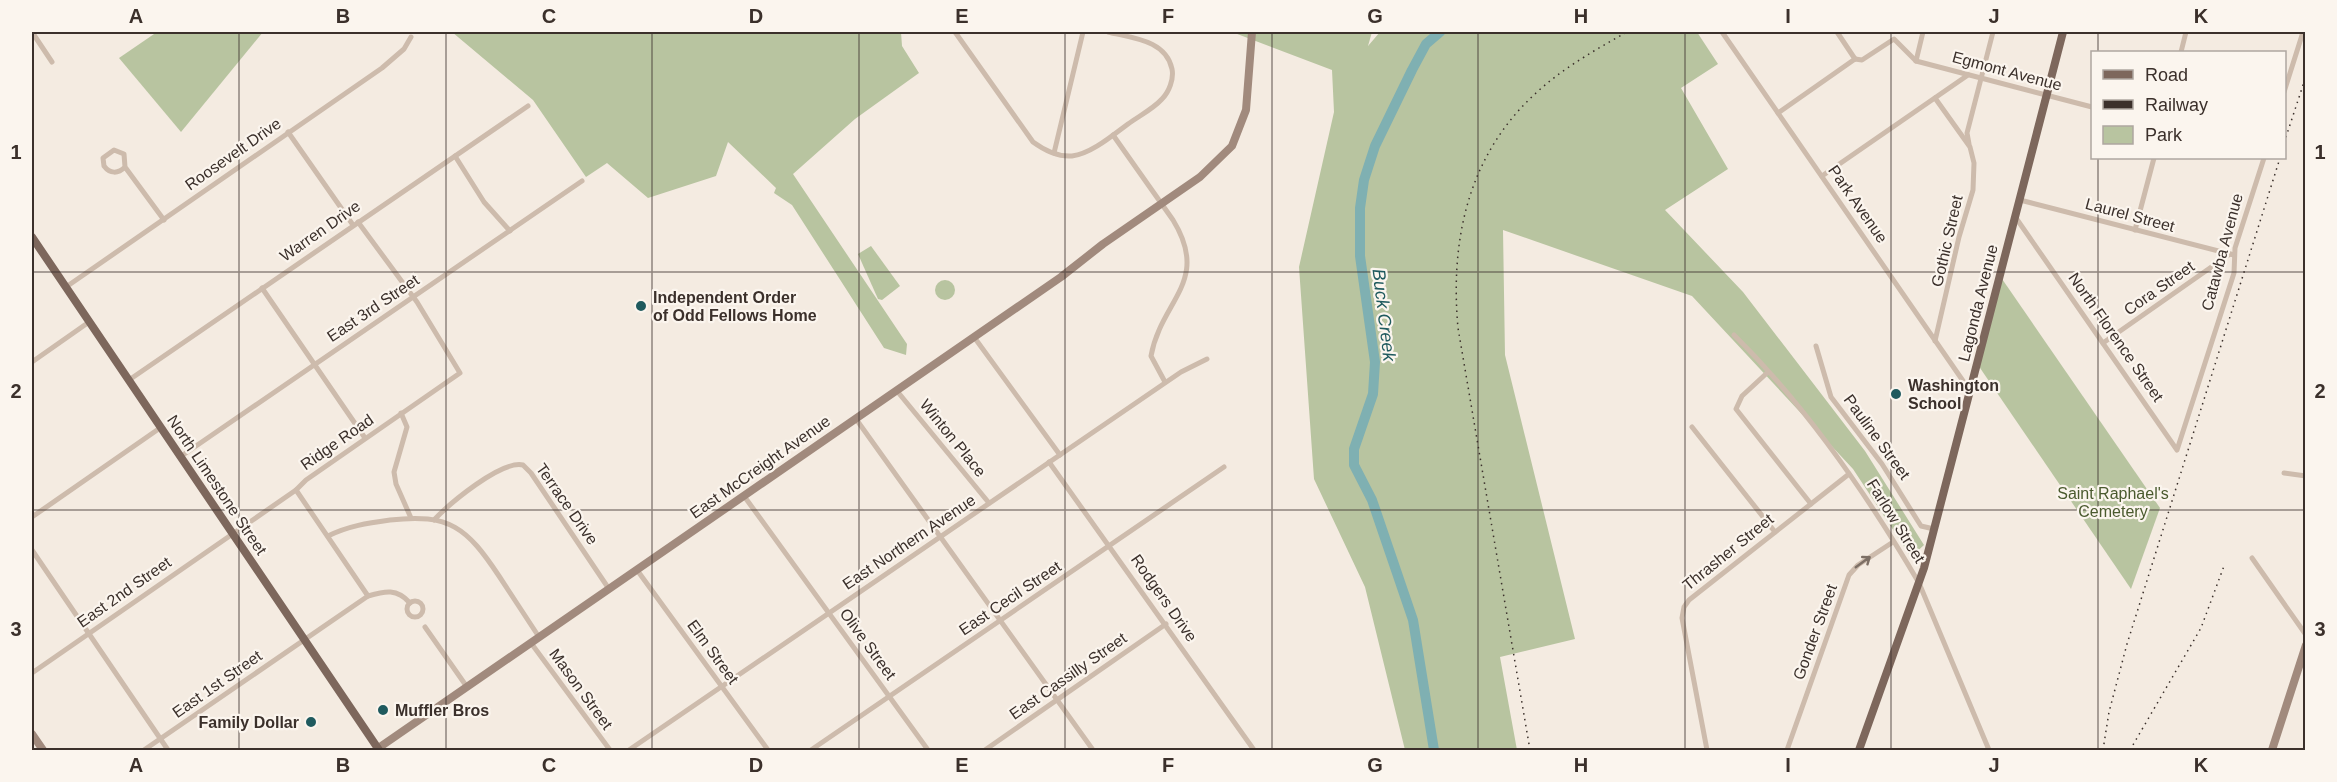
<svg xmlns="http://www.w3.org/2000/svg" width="2337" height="782" font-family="Helvetica,sans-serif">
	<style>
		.green { fill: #b8c4a0 }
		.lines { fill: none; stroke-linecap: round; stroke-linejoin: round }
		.river { stroke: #7fb0b2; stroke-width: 10 }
		.street { stroke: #cdbbac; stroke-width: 5 }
		.secondary { stroke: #a18a7d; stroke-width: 8 }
		.primary { stroke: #7d675c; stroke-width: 8 }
		.rail { stroke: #3b302b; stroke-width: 1.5; stroke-dasharray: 1.5 4.5; stroke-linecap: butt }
		.oneway { stroke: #7d6f65 }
		.grid { fill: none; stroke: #3b302b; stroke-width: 1.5; stroke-opacity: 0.55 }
		.poi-dot { fill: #1f5a5e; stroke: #fbf5ee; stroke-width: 2 }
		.labels { text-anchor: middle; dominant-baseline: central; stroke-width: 4.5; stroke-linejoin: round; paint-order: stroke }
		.street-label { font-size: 16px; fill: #3b302b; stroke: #fbf5ee }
		.poi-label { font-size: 16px; font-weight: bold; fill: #3b302b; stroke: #fbf5ee; text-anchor: start }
		.park-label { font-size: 16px; fill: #4a5a2e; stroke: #fbf5ee }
		.water-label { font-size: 18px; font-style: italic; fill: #1f5a5e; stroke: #fbf5ee }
		.neatline { fill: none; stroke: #3b302b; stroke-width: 2 }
		.grid-label { font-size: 20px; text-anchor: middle; font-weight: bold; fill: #3b302b }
	</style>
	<rect width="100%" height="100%" fill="#f4ebe1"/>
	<g class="green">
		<path d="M 157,32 L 263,32 L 181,132 L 119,58 Z"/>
		<path d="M 452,32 L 901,32 L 902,46 L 919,73 L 855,119 L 793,174 L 907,344 L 906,355 L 884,348 L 792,205 L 774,193 L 776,188 L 728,142 L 716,176 L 648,198 L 607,163 L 586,177 L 533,100 Z"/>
		<path d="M 1232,32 L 1372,32 L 1368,46 L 1380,32 L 1697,32 L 1718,64 L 1681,88 L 1728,169 L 1665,210 L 1743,292 L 1865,451 L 1924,545 L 1911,557 L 1853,469 L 1692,296 L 1503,230 L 1505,355 L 1575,639 L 1500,657 L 1517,750 L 1405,750 L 1365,587 L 1314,479 L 1299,267 L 1334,112 L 1332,70 Z"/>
		<path d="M 871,246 L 900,286 L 882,300 L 878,299 L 858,254 Z"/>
		<path d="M 2000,276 L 2160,508 L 2131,589 L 1978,365 Z"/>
		<circle cx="945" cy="290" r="10"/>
	</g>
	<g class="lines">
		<path class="river" d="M 1434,750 L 1413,620 L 1372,500 L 1354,465 L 1354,449 L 1373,394 L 1375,362 L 1360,256 L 1360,208 L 1364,180 L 1375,146 L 1412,70 L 1426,44 L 1440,32"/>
		<g class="street">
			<path d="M 32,32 L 52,62"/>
			<path d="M 955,32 L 1033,142 C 1044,150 1059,157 1072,156 C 1091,154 1113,135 1128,124 C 1139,116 1153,109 1162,99 C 1169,92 1174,79 1172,69 C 1166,40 1132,38 1108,32"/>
			<path d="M 1722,32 L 1970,391"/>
			<path d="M 1837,32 L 1855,59"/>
			<path d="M 2181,52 L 2186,32"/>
			<path d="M 1855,59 L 1862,60 L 1894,39 L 1916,61 L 2092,107"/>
			<path d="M 1916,61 L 1923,32"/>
			<path d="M 2284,92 L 2303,32"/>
			<path d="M 1935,98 L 1970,147 L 1974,163 L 1973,190 L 1959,237 L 1935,341"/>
			<path d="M 1778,113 L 1855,59"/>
			<path d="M 288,132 L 353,225"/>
			<path d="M 1113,135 L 1173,220 C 1211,282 1161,300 1151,356 L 1165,382"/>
			<path d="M 1969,144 L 1967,133 L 1993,32"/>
			<path d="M 1054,153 L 1083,32"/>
			<path d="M 455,156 L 484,202 L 510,231"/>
			<path d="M 125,167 C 118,174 110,174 104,166 L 103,158 L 114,150 L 124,154 L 125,167 L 164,220"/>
			<path d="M 1822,176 L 1968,75"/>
			<path d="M 2020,200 L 2234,255"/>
			<path d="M 2016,218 L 2177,450 L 2234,273 L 2235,248 L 2264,158"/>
			<path d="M 2135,230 L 2154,158"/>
			<path d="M 66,287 L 382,68 L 404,49 L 411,37"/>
			<path d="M 262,288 L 365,438"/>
			<path d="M 1734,335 C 1806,406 1868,496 1919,583 L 1989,750"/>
			<path d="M 974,337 L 1060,455"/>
			<path d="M 2103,343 L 2230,254"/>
			<path d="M 1816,346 L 1831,397 L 1882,464 L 1921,526 L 1934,529"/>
			<path d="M 32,362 L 89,322"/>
			<path d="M 1768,372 L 1742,396 L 1736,409 L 1811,504"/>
			<path d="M 129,380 L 528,106"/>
			<path d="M 897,391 L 989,503"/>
			<path d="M 401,413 L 407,427 L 394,472 L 396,484 L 411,518"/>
			<path d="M 856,419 L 1093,750"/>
			<path d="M 1692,427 L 1775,532"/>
			<path d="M 180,457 L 582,181"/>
			<path d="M 1049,462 L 1254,750"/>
			<path d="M 2284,473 L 2306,476"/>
			<path d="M 296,490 L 368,596"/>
			<path d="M 744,496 L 928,750"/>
			<path d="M 32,517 L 160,428"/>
			<path d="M 434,520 C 449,504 501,460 523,465 L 531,473 L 609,589"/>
			<path d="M 328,536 C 348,526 368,523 390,520 C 450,513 467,528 499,576 C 512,596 526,617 539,637"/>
			<path d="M 32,550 L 168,750"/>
			<path d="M 2252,558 L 2306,635"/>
			<path d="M 637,570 L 768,750"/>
			<circle cx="415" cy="609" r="8"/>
			<path d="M 425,627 L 467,687"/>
			<path d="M 531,643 L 610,750"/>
			<path d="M 32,673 L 296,490 L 306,480 L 460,373 L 417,302 L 358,222"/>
			<path d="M 144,750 L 368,596 C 385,591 397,588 410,603"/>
			<path d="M 629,750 L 1181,372 L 1207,359"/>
			<path d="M 811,750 L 1224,467"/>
			<path d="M 985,750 L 1166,624"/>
			<path d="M 1707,750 L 1682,618 L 1684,607 L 1689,600 L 1849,474"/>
			<path d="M 1787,750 L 1849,575 L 1858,565 L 1893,542"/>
		</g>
		<g class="secondary">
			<path d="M 32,734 L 43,750"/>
			<path d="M 377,749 L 1061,277 L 1103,244 L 1200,177 L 1232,146 L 1246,110 L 1252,32"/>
			<path d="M 2272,750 L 2306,645"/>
		</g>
		<g class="primary">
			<path d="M 32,237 L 379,750"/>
			<path d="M 1859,750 L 1924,568 L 2063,32"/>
		</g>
		<g class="rail">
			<path d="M 2284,143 L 2306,76"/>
			<path d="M 1530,750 L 1458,328 C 1450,240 1468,155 1536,93 C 1563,68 1595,50 1627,32"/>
			<path d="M 2103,750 L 2109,712 L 2127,644 L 2280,158"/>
			<path d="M 2130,750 L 2201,628 L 2224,566"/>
		</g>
	</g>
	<defs><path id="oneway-shaft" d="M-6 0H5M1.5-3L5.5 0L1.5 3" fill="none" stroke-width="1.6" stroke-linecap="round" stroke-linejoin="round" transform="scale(1.5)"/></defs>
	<use class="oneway" href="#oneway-shaft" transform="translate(1863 562) rotate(-36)"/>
	<path class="grid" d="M 239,32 L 239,750M 446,32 L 446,750M 652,32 L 652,750M 859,32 L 859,750M 1065,32 L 1065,750M 1272,32 L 1272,750M 1478,32 L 1478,750M 1685,32 L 1685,750M 1891,32 L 1891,750M 2098,32 L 2098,52M 2098,158 L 2098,750M 32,272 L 2306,272M 32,510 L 2306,510"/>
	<g class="poi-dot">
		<circle cx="641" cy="306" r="6"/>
		<circle cx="1896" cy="394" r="6"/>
		<circle cx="383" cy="710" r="6"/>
		<circle cx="311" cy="722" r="6"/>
	</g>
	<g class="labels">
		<g class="street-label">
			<text transform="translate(2007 71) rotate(15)">Egmont Avenue</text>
			<text transform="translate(233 154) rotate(-35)">Roosevelt Drive</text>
			<text transform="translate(1858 204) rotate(55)">Park Avenue</text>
			<text transform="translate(2130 215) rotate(15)">Laurel Street</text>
			<text transform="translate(320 231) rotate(-35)">Warren Drive</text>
			<text transform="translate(1947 241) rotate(-77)">Gothic Street</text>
			<text transform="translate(2222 252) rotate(-75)">Catawba Avenue</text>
			<text transform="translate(2159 288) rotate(-35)">Cora Street</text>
			<text transform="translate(1978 303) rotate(-76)">Lagonda Avenue</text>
			<text transform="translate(373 308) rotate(-34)">East 3rd Street</text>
			<text transform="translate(2116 337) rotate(55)">North Florence Street</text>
			<text transform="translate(1877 437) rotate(54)">Pauline Street</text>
			<text transform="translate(953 438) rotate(51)">Winton Place</text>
			<text transform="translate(337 442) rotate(-35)">Ridge Road</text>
			<text transform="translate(760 467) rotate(-35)">East McCreight Avenue</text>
			<text transform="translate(217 485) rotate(56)">North Limestone Street</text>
			<text transform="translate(567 504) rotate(55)">Terrace Drive</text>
			<text transform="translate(1896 521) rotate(58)">Farlow Street</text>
			<text transform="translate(909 542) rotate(-34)">East Northern Avenue</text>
			<text transform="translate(1728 552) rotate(-39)">Thrasher Street</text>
			<text transform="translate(124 592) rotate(-35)">East 2nd Street</text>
			<text transform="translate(1010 598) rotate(-34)">East Cecil Street</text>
			<text transform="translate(1164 598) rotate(55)">Rodgers Drive</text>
			<text transform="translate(1815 632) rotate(-70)">Gonder Street</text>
			<text transform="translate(868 644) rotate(54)">Olive Street</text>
			<text transform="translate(713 652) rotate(54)">Elm Street</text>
			<text transform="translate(1068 676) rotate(-35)">East Cassilly Street</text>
			<text transform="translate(217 684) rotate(-35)">East 1st Street</text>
			<text transform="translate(581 689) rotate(54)">Mason Street</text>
		</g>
		<g class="poi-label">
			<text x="653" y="297">Independent Order<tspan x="653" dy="18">of Odd Fellows Home</tspan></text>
			<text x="1908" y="385">Washington<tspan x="1908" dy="18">School</tspan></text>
			<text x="395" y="710">Muffler Bros</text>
			<text x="299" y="722" text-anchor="end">Family Dollar</text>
		</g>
		<g class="park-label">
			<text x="2113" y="493">Saint Raphael's<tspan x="2113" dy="18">Cemetery</tspan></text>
		</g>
		<g class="water-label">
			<text transform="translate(1384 315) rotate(83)">Buck Creek</text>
		</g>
	</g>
	<rect width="2337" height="782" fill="none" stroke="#fbf5ee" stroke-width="66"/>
	<rect x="2091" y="51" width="195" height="108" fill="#fbf5ee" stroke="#aea6a0" stroke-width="1.5"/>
	<rect x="2103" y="70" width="30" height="9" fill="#7d675c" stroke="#aea6a0" stroke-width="1.5"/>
	<text x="2145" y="81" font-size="18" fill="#3b302b">Road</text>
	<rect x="2103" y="100" width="30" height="9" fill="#3b302b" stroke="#aea6a0" stroke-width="1.5"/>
	<text x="2145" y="111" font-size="18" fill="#3b302b">Railway</text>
	<rect x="2103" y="126" width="30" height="18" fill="#b8c4a0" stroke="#aea6a0" stroke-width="1.5"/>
	<text x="2145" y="141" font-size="18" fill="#3b302b">Park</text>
	<rect x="33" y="33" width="2271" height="716" class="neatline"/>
	<g class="grid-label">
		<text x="136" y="23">A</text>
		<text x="343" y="23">B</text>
		<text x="549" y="23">C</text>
		<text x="756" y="23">D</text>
		<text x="962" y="23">E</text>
		<text x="1168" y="23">F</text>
		<text x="1375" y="23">G</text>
		<text x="1581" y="23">H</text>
		<text x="1788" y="23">I</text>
		<text x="1994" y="23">J</text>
		<text x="2201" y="23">K</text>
		<text x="16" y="159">1</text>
		<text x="2320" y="159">1</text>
		<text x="16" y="398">2</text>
		<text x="2320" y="398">2</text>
		<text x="16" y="636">3</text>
		<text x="2320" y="636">3</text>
		<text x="136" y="772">A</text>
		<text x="343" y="772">B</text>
		<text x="549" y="772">C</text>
		<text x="756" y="772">D</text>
		<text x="962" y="772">E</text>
		<text x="1168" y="772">F</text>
		<text x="1375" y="772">G</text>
		<text x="1581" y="772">H</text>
		<text x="1788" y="772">I</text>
		<text x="1994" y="772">J</text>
		<text x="2201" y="772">K</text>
	</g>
</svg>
